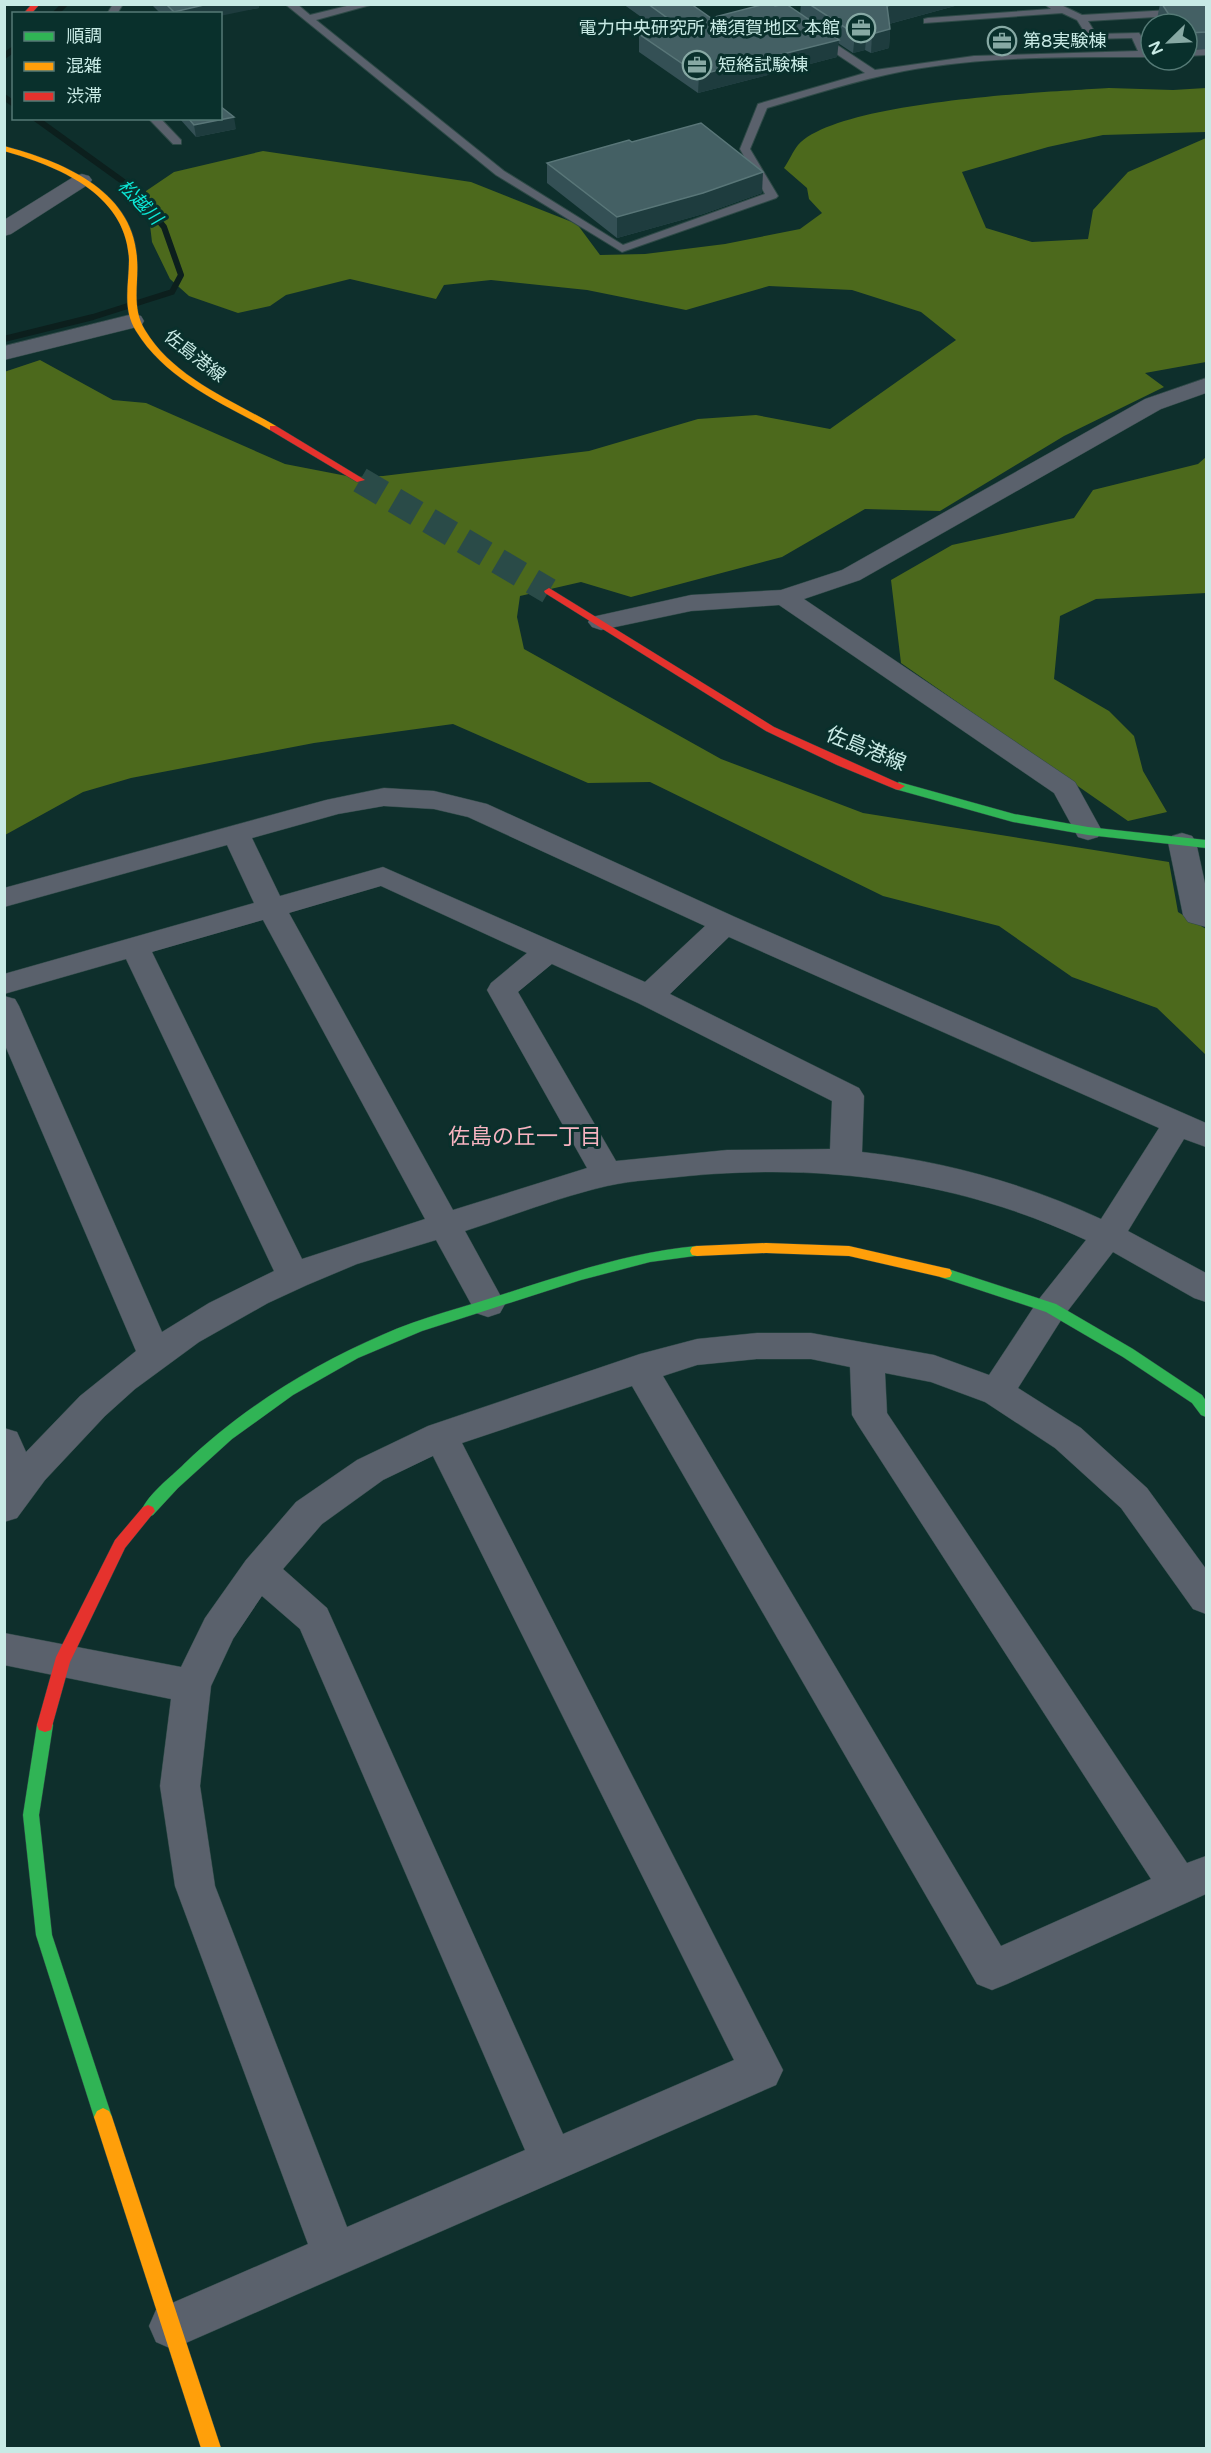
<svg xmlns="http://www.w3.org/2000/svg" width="1211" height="2453" font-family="'Varela Round','Noto Sans JP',sans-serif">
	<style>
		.forest { fill: #4c691c }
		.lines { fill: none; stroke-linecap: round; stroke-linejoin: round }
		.stream { stroke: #0c1f1d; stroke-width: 6 }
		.secondary-tunnel { stroke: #2a4b48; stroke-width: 26; stroke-dasharray: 26 14; stroke-linecap: butt }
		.lane-casing { stroke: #2e4a47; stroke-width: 2 }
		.street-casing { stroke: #2e4a47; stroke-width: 1 }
		.fast-casing { stroke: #2e4a47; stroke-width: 1 }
		.slow-casing { stroke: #2e4a47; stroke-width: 1 }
		.jam-casing { stroke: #2e4a47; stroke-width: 1 }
		.lane { fill: #5a616c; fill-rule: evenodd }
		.street { fill: #5a616c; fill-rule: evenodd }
		.fast { fill: #30b455; fill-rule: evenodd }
		.slow { fill: #ff9f0a; fill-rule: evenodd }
		.jam { fill: #e5322d; fill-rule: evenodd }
		.wall { fill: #345055 }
		.shaded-wall { fill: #1e3c3e }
		.building { fill: #446064; stroke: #597678; stroke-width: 1.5 }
		.labels { text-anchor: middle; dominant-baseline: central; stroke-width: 6; stroke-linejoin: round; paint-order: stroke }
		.far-poi-label { font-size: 18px; fill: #c8eae5; stroke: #09302c; text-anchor: start }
		.far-water-label { font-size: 18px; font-style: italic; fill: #0ce8d7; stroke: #09302c }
		.far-street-label { font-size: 18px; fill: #c8eae5; stroke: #09302c }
		.street-label { font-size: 21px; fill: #c8eae5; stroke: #09302c }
		.neighbourhood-label { font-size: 22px; fill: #f7b4c1; stroke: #09302c }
	</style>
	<rect width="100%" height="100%" fill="#0e2f2c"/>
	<g class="forest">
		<path d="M 1109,88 L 1173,90 L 1206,88 L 1206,132 L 1103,135 L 1048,147 L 962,172 L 986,228 L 1032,242 L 1088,239 L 1093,210 L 1128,172 L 1206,138 L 1206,362 L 1145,373 L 1164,387 L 1064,436 L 940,511 L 865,509 L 782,557 L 631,597 L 581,582 L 520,596 L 517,617 L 524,649 L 721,759 L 863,813 L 1169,862 L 1178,912 L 1206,929 L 1206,1055 L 1157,1008 L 1072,977 L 999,926 L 883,896 L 650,782 L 588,783 L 453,724 L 314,743 L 131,778 L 83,792 L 5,835 L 4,372 L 40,360 L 113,400 L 146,403 L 285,464 L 352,477 L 383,476 L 589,451 L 698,419 L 756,415 L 830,429 L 956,340 L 921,312 L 852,290 L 769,286 L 686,310 L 587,290 L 491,280 L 444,285 L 436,299 L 350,279 L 286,295 L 270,306 L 238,313 L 189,296 L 170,279 L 152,242 L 146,191 L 174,172 L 263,151 L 471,182 L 577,224 L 600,255 L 645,254 L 725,244 L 800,229 L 822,213 L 809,199 L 807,188 L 784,168 C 789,161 793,151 798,145 C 838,101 1046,92 1109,88 Z"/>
		<path d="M 1206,457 L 1206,593 L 1096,599 L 1060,616 L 1054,679 L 1109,711 L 1134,736 L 1143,771 L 1167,812 L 1128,821 L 901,663 L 891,580 L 952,545 L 1074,518 L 1093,490 L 1198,464 Z"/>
	</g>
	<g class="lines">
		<g class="stream">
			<path d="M 55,14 L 65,4"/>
			<path d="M 4,56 L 14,49"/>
			<path d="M 4,97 L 14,104"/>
			<path d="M 4,339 L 93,317 L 172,292 L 181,275 L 164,227 L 132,188 L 35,118"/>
		</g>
		<path class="secondary-tunnel" d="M 360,480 L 549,591"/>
		<g class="lane-casing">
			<g id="lane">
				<path d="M 113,4 L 123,4 L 117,14 L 107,14 Z"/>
				<path d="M 285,4 L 297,4 L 310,15 L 355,4 L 374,4 L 316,20 L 504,171 L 623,245 L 765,194 L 740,149 L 758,104 L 865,73 L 814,39 L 814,35 L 822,35 L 875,70 L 974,56 L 1138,51 L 1132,38 L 1089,39 L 1077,20 L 1062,13 L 924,23 L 924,19 L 928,18 L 1051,9 L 1044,4 L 1059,4 L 1082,15 L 1206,8 L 1206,14 L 1088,21 L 1096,34 L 1139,33 L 1151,51 L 1151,57 C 1069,57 985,56 904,71 C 857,80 812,95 767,108 L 750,149 L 778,196 L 776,198 L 622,252 L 496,175 Z"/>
				<path d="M 768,4 L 784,4 L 772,9 Z"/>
				<path d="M 1206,49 L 1206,55 L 1187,56 L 1187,50 Z"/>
				<path d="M 148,118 L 160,118 L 181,140 L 181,144 L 173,144 Z"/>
			</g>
		</g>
		<g class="street-casing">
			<g id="street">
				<path d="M 82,174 L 89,176 L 92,180 L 89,184 L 11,234 L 4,236 L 4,220 L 75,176 Z"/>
				<path d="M 133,314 L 141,316 L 144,321 L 141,326 L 4,360 L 4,346 Z"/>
				<path d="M 1206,378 L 1206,393 L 1161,409 L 860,580 L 804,599 L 1075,782 L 1102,831 L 1098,837 L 1088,840 L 1078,837 L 1054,793 L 779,605 L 691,611 L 601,630 L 592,627 L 588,622 L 592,617 L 691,595 L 781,590 L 842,570 L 1145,399 Z"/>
				<path d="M 384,788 L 434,791 L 487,804 L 735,917 L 1206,1123 L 1206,1147 L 1184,1139 L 1128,1231 L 1206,1273 L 1206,1302 L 1194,1298 L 1113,1252 L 1063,1317 L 1018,1388 L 1081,1428 L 1147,1488 L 1206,1569 L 1206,1614 L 1193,1609 L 1121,1508 L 1055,1448 L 985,1402 L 931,1382 L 885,1373 L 887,1413 L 1187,1863 L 1206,1856 L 1206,1894 L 1007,1984 L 992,1990 L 977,1984 L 632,1386 L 462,1443 L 783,2070 L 776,2085 L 172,2349 L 156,2342 L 149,2326 L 156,2310 L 308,2244 L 175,1886 L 160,1786 L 171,1699 L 4,1665 L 4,1633 L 181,1667 L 205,1618 L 246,1560 L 296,1502 L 357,1460 L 428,1426 L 640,1354 L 697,1339 L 757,1333 L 811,1333 L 934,1355 L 989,1375 L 1039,1299 L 1086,1240 C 960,1181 826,1163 688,1176 C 662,1179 634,1180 607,1186 C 559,1197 512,1216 465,1231 L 505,1304 L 500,1313 L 488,1317 L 476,1313 L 436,1240 L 357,1264 L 307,1285 L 268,1303 L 199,1342 L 135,1389 L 105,1416 L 45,1480 L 17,1518 L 4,1522 L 4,1428 L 17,1432 L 26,1452 L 80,1396 L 136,1351 L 4,1043 L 4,996 L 15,999 L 19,1006 L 162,1332 L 209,1303 L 274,1271 L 126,959 L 4,994 L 4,974 L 254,903 L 227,845 L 4,907 L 4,888 L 326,800 ZM 384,806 L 434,809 L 468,817 L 705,926 L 645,982 L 383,867 L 280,896 L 252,838 L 338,814 ZM 381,886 L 527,953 L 491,983 L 487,990 L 587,1168 L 453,1210 L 289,913 ZM 263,920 L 425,1219 L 302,1259 L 152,952 ZM 729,937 L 1159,1128 L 1101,1219 C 1026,1184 944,1161 862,1152 L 864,1096 L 859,1088 L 670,994 ZM 552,964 L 638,1003 L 832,1101 L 830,1149 L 727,1150 L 616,1161 L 518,992 ZM 757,1359 L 811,1359 L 850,1367 L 852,1415 L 858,1425 L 1151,1879 L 1001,1946 L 663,1376 L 697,1365 ZM 433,1456 L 734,2060 L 563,2134 L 327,1608 L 283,1569 L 322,1524 L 383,1480 ZM 262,1596 L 300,1629 L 525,2150 L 347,2227 L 215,1886 L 200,1786 L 211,1686 L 233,1639 Z"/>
				<path d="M 1182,833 L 1192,836 L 1196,842 L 1206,888 L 1206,927 L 1188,922 L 1183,915 L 1168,842 L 1172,836 Z"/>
			</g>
		</g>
		<g class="fast-casing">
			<g id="fast">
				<path d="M 899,782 L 1014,814 L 1088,827 L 1206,840 L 1206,848 L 1088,835 L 1013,822 L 895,789 L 893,786 Z"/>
				<path d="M 697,1246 L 702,1247 L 704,1251 L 702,1255 L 650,1262 L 581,1280 L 422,1331 L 358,1358 L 293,1395 L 232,1439 L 178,1488 L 153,1515 L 148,1517 L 143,1515 L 141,1511 C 149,1493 170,1478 184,1464 C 240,1410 310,1366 382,1335 C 422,1317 465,1307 507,1293 C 570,1273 631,1252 697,1246 Z"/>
				<path d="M 945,1268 L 1056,1304 L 1133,1349 L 1202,1395 L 1206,1401 L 1206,1417 L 1201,1415 L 1192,1403 L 1123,1357 L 1046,1312 L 940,1277 L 938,1273 L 940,1269 Z"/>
				<path d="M 45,1718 L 51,1720 L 53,1725 L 39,1815 L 52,1935 L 112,2117 L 109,2123 L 103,2126 L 97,2123 L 94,2117 L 36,1935 L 23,1815 L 37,1725 L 39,1720 Z"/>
			</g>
		</g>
		<g class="slow-casing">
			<g id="slow">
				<path d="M 4,146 C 61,161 134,190 137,259 C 139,283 131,308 145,330 C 173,377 231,400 276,426 L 276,430 L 270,430 C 222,403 166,380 136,331 C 122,309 129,284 129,260 C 127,194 58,166 4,151 Z"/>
				<path d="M 766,1243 L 849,1246 L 945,1268 L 950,1269 L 952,1273 L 950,1277 L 945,1278 L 849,1256 L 766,1253 L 697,1256 L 692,1255 L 690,1251 L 692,1247 L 697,1246 Z"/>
				<path d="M 103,2108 L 109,2111 L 112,2117 L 221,2448 L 201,2448 L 94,2117 L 97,2111 Z"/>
			</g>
		</g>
		<g class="jam-casing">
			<g id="jam">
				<path d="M 32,4 L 40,4 L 31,14 L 23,14 Z"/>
				<path d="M 270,426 L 276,426 L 365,480 L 357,482 L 270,430 Z"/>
				<path d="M 549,588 L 774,727 L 905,786 L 899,790 L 895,789 L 837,765 L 766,731 L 545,593 L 544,591 Z"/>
				<path d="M 148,1505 L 153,1507 L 155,1511 L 125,1548 L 70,1662 L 51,1730 L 45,1732 L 39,1730 L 37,1725 L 56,1657 L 115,1540 L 143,1507 Z"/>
			</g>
		</g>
		<use href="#lane" class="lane"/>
		<use href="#street" class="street"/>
		<use href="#fast" class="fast"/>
		<use href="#slow" class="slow"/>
		<use href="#jam" class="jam"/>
	</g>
	<g class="wall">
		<path d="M 151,4 L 259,4 L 259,8 L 220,14 L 161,14 Z"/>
		<path d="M 623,4 L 691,4 L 711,18 L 775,6 L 800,14 L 801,4 L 962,4 L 889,24 L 890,29 L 889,48 L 871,53 L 865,50 L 853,53 L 838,43 L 837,57 L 698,93 L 639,52 L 639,34 L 658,29 Z"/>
		<path d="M 1160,4 L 1206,4 L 1206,49 L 1187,50 L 1187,24 L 1161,24 L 1157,19 Z"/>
		<path d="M 179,118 L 220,118 L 236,129 L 196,137 Z"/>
		<path d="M 632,142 L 762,193 L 703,214 L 617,238 L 547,183 L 547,163 Z"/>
	</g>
	<g class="shaded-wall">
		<path d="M 208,4 L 259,4 L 259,8 L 220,16 L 220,14 L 175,14 L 174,12 Z"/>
		<path d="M 894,4 L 962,4 L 885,25 L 887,6 Z"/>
		<path d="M 890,29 L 889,48 L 871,53 L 872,34 Z"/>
		<path d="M 867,31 L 865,50 L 853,53 L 855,34 Z"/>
		<path d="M 839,40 L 837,57 L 698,93 L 699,75 Z"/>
		<path d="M 234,117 L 236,129 L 196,137 L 194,125 Z"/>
		<path d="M 763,172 L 762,193 L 703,214 L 617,238 L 617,217 Z"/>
	</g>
	<g class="building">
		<path d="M 166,4 L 208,4 L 174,12 Z"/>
		<path d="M 648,4 L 691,4 L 711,18 L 765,4 L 773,4 L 775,6 L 786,4 L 839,40 L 699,75 L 639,34 L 677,25 Z"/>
		<path d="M 809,4 L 894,4 L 887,6 L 890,29 L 872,34 L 867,31 L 855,34 Z"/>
		<path d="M 1162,4 L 1206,4 L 1206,32 L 1187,33 L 1187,24 L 1175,24 Z"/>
		<path d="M 220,106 L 234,117 L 194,125 L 188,118 L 220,118 Z"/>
		<path d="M 701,123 L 763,172 L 703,193 L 617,217 L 547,163 L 629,140 L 632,142 Z"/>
	</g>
	<defs>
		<g id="office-ring" transform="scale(1.5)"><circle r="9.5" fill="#09302c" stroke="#87a9a4" stroke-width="1.5"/><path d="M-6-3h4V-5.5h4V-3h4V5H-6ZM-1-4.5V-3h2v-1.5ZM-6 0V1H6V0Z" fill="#87a9a4"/></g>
	</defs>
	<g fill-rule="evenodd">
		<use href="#office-ring" x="861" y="28"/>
		<use href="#office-ring" x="1002" y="41"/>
		<use href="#office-ring" x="697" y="65"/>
	</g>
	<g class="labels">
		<g class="far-poi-label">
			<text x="840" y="28" text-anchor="end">電力中央研究所 横須賀地区 本館</text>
			<text x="1023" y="41">第8実験棟</text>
			<text x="718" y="65">短絡試験棟</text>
		</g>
		<g class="far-water-label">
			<text transform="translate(140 202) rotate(46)">松越川</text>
		</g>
		<g class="far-street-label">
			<text transform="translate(195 356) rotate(38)">佐島港線</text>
		</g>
		<g class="street-label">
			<text transform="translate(866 749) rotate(22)">佐島港線</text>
		</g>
		<g class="neighbourhood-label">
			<text x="525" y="1137">佐島の丘一丁目</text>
		</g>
	</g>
	<rect width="1211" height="2453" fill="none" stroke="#c8eae5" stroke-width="12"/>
	<rect x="12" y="12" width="210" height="108" fill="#09302c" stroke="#557a76" stroke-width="1.5"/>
	<rect x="24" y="32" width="30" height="9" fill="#30b455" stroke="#557a76" stroke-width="1.5"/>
	<text x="66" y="42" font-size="18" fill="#c8eae5">順調</text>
	<rect x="24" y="62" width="30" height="9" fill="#ff9f0a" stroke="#557a76" stroke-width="1.5"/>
	<text x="66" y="72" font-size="18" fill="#c8eae5">混雑</text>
	<rect x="24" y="92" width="30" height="9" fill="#e5322d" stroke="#557a76" stroke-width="1.5"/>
	<text x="66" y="102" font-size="18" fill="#c8eae5">渋滞</text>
	<g transform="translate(1169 42) rotate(246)"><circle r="28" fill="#09302c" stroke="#557a76" stroke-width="1.5"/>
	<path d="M0-4.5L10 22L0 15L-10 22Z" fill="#87a9a4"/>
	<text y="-9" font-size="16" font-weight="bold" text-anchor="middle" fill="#c8eae5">N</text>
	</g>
</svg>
